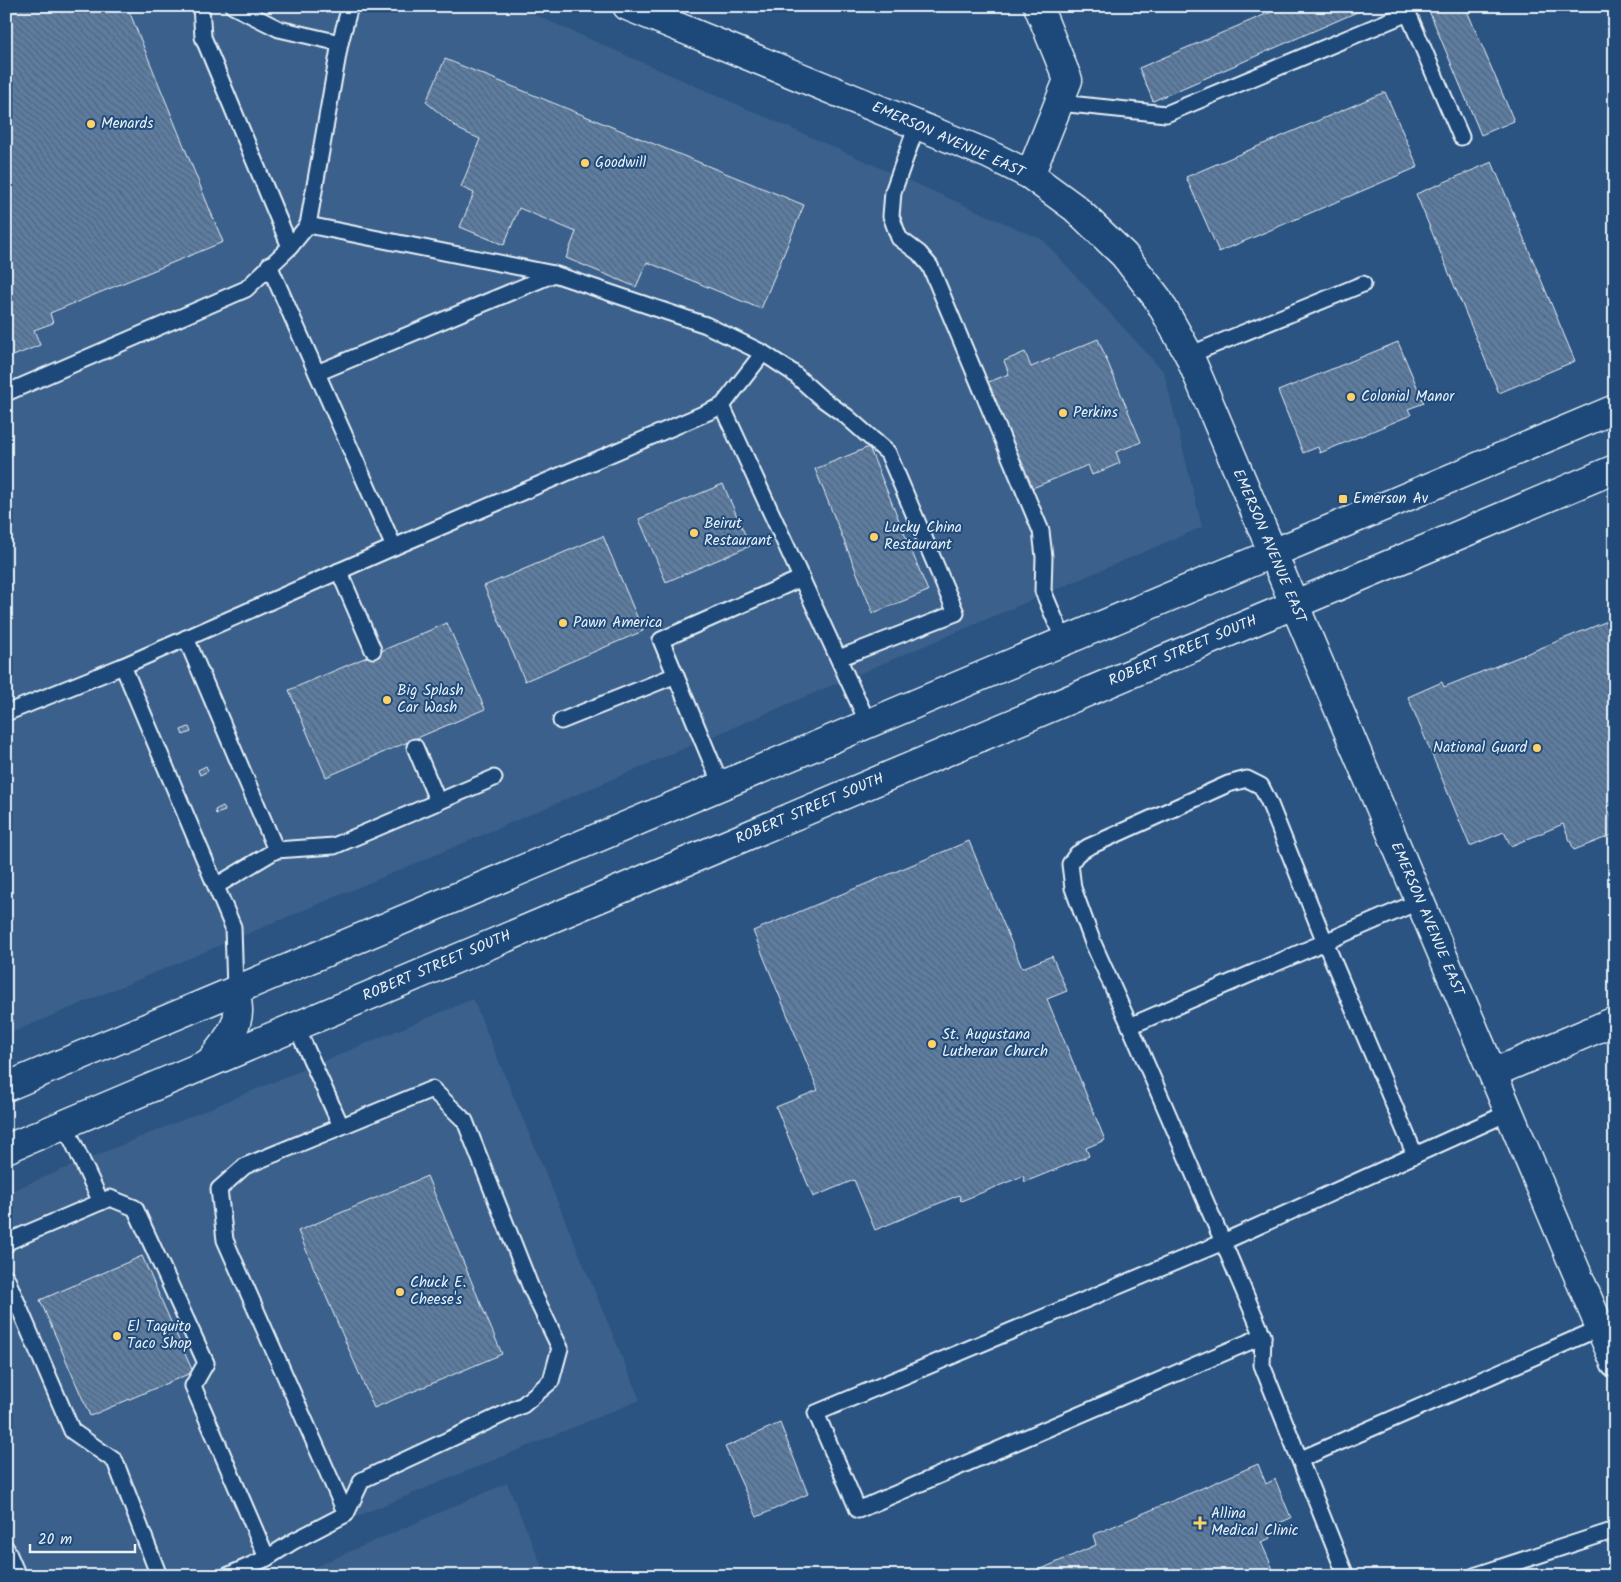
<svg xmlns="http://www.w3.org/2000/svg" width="1621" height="1582" font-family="Kalam,sans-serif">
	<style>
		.built { fill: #3a608b }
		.building { fill: url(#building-back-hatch); stroke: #e8f1f8 }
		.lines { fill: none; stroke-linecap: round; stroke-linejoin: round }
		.lane-casing { stroke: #e8f1f8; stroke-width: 19 }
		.street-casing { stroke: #e8f1f8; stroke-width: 31 }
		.secondary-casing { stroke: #e8f1f8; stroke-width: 31 }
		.lane { stroke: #1f4a7a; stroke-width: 15 }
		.street { stroke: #1f4a7a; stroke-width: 28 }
		.secondary { stroke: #1f4a7a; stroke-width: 28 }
		.poi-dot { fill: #ffd166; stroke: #1f4a7a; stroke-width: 2 }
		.labels { text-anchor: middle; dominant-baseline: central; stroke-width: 4; stroke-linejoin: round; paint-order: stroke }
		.poi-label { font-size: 15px; fill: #e8f1f8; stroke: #1f4a7a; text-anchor: start }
		.street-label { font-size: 15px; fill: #e8f1f8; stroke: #1f4a7a }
	</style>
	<defs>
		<pattern id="building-back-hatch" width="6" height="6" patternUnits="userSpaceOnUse" patternTransform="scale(1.25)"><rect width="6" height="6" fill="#5d7da1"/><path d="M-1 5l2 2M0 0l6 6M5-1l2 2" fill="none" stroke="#53657a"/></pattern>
	</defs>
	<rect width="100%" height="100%" fill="#2b5482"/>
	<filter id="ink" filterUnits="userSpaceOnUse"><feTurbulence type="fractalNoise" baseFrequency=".02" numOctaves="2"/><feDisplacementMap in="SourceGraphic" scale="10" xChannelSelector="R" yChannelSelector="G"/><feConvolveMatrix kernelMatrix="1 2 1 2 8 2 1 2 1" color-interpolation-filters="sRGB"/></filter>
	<g filter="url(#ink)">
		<g class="built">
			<path d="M 6,6 L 515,6 L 1043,240 L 1164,372 L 1202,527 L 426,859 L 6,1035 Z"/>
			<path d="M 473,999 L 640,1400 L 212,1576 L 6,1576 L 6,1193 Z"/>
			<path d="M 507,1483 L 546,1576 L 294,1576 Z"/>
		</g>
		<g class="building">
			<path d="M 6,6 L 127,6 L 223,242 L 50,313 L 53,323 L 34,330 L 40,345 L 6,359 Z"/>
			<path d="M 1285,6 L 1371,6 L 1153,101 L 1139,68 Z"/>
			<path d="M 1427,6 L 1465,6 L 1514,121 L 1481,135 Z"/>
			<path d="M 445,59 L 804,205 L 761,309 L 647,262 L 636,287 L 566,258 L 576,232 L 519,208 L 504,245 L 460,227 L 474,193 L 461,187 L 480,139 L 460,130 L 426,102 Z"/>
			<path d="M 1385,92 L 1418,167 L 1219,252 L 1186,177 Z"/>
			<path d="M 1492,162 L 1575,361 L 1499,393 L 1416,194 Z"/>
			<path d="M 1098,339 L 1141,442 L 1116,452 L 1120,463 L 1092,475 L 1088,465 L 1030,489 L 986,383 L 1009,374 L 1004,361 L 1025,352 L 1031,367 Z"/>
			<path d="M 1398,342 L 1424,403 L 1408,409 L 1411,415 L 1320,453 L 1318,447 L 1303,453 L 1278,391 Z"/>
			<path d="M 869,447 L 928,591 L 873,613 L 815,469 Z"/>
			<path d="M 723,484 L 750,546 L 666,582 L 639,519 Z"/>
			<path d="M 603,536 L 643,631 L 525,681 L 484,586 Z"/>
			<path d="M 1615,618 L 1615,803 L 1607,806 L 1615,825 L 1615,834 L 1574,850 L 1563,824 L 1511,846 L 1504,832 L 1470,846 L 1408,697 L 1442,682 L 1444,687 Z"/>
			<path d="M 447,623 L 485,709 L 326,777 L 289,690 Z"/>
			<path d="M 189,727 L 191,732 L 183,735 L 181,730 Z"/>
			<path d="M 206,766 L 208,771 L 200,775 L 198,770 Z"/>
			<path d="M 223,806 L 225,811 L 216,814 L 215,810 Z"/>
			<path d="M 969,841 L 1022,968 L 1052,956 L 1067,991 L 1047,999 L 1105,1140 L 1086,1148 L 1089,1156 L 1025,1182 L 1023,1176 L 961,1201 L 959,1195 L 875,1230 L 854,1180 L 813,1197 L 776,1107 L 818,1090 L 753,931 Z"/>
			<path d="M 427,1176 L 502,1354 L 374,1408 L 298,1231 Z"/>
			<path d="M 142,1256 L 193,1372 L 90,1416 L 40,1300 Z"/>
			<path d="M 780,1423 L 808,1494 L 757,1517 L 725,1447 Z"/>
			<path d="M 1258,1464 L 1266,1484 L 1275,1479 L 1291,1518 L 1267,1528 L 1271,1538 L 1261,1542 L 1276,1576 L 1041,1576 L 1039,1570 L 1096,1545 L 1093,1535 Z"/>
		</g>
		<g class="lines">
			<g class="lane-casing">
				<g id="lane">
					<path d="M 201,6 L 203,37 L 290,247"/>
					<path d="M 233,6 L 279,29 L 340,43"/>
					<path d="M 1059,103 L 1166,114 L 1408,13 L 1461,137"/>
					<path d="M 917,125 L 893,192 L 891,216 L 899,238 L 919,253 L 930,266 L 1041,531 L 1044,557 L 1043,591 L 1064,641"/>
					<path d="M 308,225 L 554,274"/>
					<path d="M 269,265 L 394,547"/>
					<path d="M 1189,355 L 1363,284"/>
					<path d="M 317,373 L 554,274 L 706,325 L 763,353 L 792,372 L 821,398 L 846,416 L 888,453 L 956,613 L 839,658"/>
					<path d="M 6,393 L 246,289 L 290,247 L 308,225 L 340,43 L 350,6"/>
					<path d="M 722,406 L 763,353"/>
					<path d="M 339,571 L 373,650"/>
					<path d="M 186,638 L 276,850 L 334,846 L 494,778"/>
					<path d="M 6,713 L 123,666"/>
					<path d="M 561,721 L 676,675"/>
					<path d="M 415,747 L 438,802"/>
					<path d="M 721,785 L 661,640 L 802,578"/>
					<path d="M 216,886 L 276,850"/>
					<path d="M 235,990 L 233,927 L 123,666 L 394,547 L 722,406 L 868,723"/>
					<path d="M 296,1026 L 341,1126"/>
					<path d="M 1130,1026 L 1093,943 L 1073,888 L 1070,864 L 1077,854 L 1088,847 L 1228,784 L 1247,779 L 1261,786 L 1269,802 L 1325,942 L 1415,1155"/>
					<path d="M 65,1125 L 101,1202"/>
					<path d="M 6,1245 L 7,1242 L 110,1198 L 135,1208 L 206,1363 L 193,1386 L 267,1558"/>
					<path d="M 6,1277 L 72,1431 L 115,1461 L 159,1576"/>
					<path d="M 1263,1336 L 1223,1242 L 1510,1112"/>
					<path d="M 1301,1459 L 1600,1328"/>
					<path d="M 6,1548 L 18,1576"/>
					<path d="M 227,1576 L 267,1558 L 294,1541 L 346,1514 L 362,1480 L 523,1405 L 551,1381 L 560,1348 L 531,1288 L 465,1121 L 432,1089 L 245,1166 L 219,1189 L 225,1240 L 346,1514"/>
					<path d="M 1346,1576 L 1262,1365 L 1263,1336 L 858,1510 L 816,1413 L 1223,1242 L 1130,1026 L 1420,901"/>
					<path d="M 1474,1576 L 1615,1530"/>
				</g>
			</g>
			<g class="street-casing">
				<g id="street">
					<path d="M 1030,175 L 1068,80 L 1038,6"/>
					<path d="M 1493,1073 L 1615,1021"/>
				</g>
			</g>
			<g class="secondary-casing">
				<g id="secondary">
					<path d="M 627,6 L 988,154 L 1030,175 L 1075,208 L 1124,255 L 1158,299 L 1189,355 L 1615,1363"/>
					<path d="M 209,1063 C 220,1048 239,1029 238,1010 C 238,1003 236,996 235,990"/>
					<path d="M 6,1087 L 1615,409"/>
					<path d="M 6,1149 L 1615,469"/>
				</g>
			</g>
			<use href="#lane" class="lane"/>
			<use href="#street" class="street"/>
			<use href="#secondary" class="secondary"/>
		</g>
	</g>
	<g class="poi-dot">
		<circle cx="91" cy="124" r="5"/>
		<circle cx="585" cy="163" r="5"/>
		<circle cx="1351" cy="397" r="5"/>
		<circle cx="1063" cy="413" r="5"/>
		<rect x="1338" y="494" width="10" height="10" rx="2.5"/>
		<circle cx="694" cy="533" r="5"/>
		<circle cx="874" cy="537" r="5"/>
		<circle cx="563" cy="623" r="5"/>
		<circle cx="387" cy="700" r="5"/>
		<circle cx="1537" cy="748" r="5"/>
		<circle cx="932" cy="1044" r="5"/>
		<circle cx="400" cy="1292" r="5"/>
		<circle cx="117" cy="1336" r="5"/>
		<path d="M1197.5 1515.5h5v5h5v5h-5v5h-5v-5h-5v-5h5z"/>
	</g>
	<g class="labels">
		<g class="poi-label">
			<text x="101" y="124">Menards</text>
			<text x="595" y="163">Goodwill</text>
			<text x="1361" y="397">Colonial Manor</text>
			<text x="1073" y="413">Perkins</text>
			<text x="1353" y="499">Emerson Av</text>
			<text x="704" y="524">Beirut<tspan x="704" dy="17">Restaurant</tspan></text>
			<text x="884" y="528">Lucky China<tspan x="884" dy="17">Restaurant</tspan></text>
			<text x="573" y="623">Pawn America</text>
			<text x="397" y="691">Big Splash<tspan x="397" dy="17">Car Wash</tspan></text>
			<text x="1527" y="748" text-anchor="end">National Guard</text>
			<text x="942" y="1035">St. Augustana<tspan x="942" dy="17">Lutheran Church</tspan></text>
			<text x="410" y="1283">Chuck E.<tspan x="410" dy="17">Cheese's</tspan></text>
			<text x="127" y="1327">El Taquito<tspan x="127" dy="17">Taco Shop</tspan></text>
			<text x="1211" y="1514">Allina<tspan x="1211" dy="17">Medical Clinic</tspan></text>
		</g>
		<g class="street-label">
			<text transform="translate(948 140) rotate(24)">EMERSON AVENUE EAST</text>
			<text transform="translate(1269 546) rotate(67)">EMERSON AVENUE EAST</text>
			<text transform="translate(1183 651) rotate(-23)">ROBERT STREET SOUTH</text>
			<text transform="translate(810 809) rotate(-23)">ROBERT STREET SOUTH</text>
			<text transform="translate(1427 919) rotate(67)">EMERSON AVENUE EAST</text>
			<text transform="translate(437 966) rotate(-23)">ROBERT STREET SOUTH</text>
		</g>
	</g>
	<rect width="1621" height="1582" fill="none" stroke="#1f4a7a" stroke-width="25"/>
	<rect x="12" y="12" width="1596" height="1557" fill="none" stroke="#e8f1f8" stroke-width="2" filter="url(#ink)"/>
	<path d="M30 1544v8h105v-8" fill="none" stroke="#e8f1f8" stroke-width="2.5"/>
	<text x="38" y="1544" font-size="15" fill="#e8f1f8" stroke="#1f4a7a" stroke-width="4" paint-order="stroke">20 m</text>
</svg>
